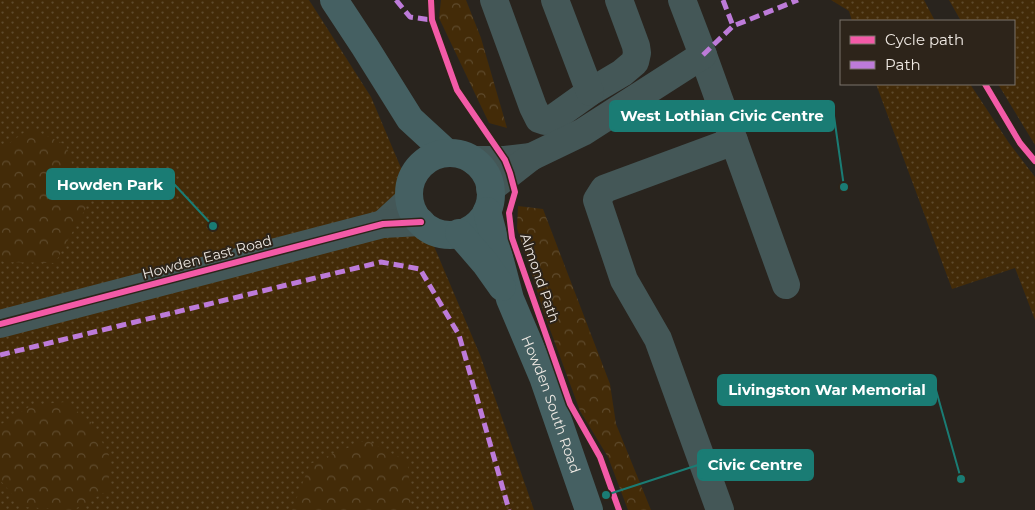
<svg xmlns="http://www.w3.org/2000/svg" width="1035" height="510" font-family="Montserrat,sans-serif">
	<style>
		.grass { fill: url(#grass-dots) }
		.forest { fill: url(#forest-crowns) }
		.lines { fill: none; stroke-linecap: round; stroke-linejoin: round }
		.minor { stroke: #445757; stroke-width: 28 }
		.major { stroke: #456062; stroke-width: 28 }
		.quiet { stroke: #bd7bd9; stroke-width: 5; stroke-dasharray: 10 5; stroke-linecap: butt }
		.cycleway-casing { stroke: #2d241a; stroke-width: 9 }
		.cycleway { stroke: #f35aa7; stroke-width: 6 }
		.labels { text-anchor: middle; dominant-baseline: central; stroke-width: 4; stroke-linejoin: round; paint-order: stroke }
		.street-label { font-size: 14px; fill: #f0eae4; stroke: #2d241a }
		.leader { fill: none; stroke: #1a7c74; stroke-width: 2 }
		.callout-dot { fill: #1a7c74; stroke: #2d241a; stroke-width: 2 }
		.callout { fill: #1a7c74; stroke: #1a7c74; stroke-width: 2 }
		.callout-label { font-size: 15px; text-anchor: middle; font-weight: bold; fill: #fff }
	</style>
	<defs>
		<pattern id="grass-dots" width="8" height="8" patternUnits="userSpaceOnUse" patternTransform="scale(1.25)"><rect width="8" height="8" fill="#432b08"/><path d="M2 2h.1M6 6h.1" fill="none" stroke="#5e4a2c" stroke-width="1.8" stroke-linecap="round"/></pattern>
		<pattern id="forest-crowns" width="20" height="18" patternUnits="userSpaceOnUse" patternTransform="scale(1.25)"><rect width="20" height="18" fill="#432b08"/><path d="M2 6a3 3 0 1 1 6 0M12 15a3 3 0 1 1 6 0" fill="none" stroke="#5e4a2c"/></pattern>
	</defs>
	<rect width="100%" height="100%" fill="#29241e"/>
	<g class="grass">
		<path d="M 0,0 L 309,0 L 371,97 L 480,355 L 534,510 L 0,510 Z"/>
		<path d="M 831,0 L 924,0 L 935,21 L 852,21 L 849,11 Z"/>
		<path d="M 949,0 L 1035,0 L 1035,145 L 998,84 L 1014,84 L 1014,21 L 961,21 Z"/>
		<path d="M 876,84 L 970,84 L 1009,143 L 1035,177 L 1035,320 L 1015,268 L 952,289 Z"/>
	</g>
	<g class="forest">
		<path d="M 441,0 L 466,0 L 481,38 L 507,128 L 489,123 L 439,18 Z"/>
		<path d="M 30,128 L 66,145 L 86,208 L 55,263 L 3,262 L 0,257 L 0,150 Z"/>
		<path d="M 518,206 L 543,209 L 610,384 L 616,424 L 651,510 L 628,510 L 608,457 L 580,411 L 544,313 L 517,228 Z"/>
		<path d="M 65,402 L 92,423 L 109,455 L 109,490 L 73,510 L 23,507 L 0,480 L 0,425 L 32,405 Z"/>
		<path d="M 366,440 L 408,462 L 411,510 L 292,510 L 310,464 Z"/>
	</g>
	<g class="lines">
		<g class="minor">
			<path d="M 494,0 L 533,107 L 539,119 L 545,121 L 555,117 L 590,92 L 622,73 L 635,62 L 637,53 L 636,46 L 619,0"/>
			<path d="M 555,0 L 590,92"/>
			<path d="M 703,55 L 734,141"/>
			<path d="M 473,160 L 505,160 L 531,157"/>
			<path d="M 490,189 L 531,157 L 583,132 L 703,55 L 682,0"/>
			<path d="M 383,224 L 409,200"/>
			<path d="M 0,324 L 383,224 L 421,222"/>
			<path d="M 720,510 L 658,339 L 624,280 L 597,200 L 604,189 L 734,141 L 786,285"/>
		</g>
		<g class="major">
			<path d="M 334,0 L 365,47 L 410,119 L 447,153"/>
			<circle cx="450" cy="194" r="41"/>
			<path id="s1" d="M 487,211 L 510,299 L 543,377 L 589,510"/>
			<path d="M 459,233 L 485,263 L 502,287"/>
		</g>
		<g class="quiet">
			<path d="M 396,0 L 410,17 L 432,20"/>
			<path d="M 723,0 L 733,26"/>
			<path d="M 703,55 L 733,26 L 798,0"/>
			<path d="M 0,355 L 381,262 L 420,269 L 459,335 L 509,510"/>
		</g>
		<g class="cycleway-casing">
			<g id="cycleway">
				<path d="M 431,0 L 432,20 L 457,90 L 505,160 L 510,173 L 515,192 L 509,213 L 512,238 L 570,404 L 600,457 L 619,510"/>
				<path d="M 985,84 L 1020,143 L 1035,161"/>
				<path d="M 0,324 L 383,224 L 421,222"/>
			</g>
		</g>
		<use href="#cycleway" class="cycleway"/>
	</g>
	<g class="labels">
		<g class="street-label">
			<text transform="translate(207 257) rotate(-15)">Howden East Road</text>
			<text transform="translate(540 278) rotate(71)">Almond Path</text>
			<text stroke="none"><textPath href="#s1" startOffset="204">Howden South Road</textPath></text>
		</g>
	</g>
	<path class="leader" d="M844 187L834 116M213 226L174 184M961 479L936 390M606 495L698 465"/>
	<g class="callout-dot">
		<circle cx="844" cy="187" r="5"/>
		<circle cx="213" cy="226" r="5"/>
		<circle cx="961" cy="479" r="5"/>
		<circle cx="606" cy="495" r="5"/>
	</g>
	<g class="callout">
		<rect x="610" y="101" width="224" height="30" rx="5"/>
		<rect x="47" y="169" width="127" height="30" rx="5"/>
		<rect x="718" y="375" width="218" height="30" rx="5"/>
		<rect x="698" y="450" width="115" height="30" rx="5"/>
	</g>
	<g class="callout-label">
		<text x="722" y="121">West Lothian Civic Centre</text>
		<text x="110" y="190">Howden Park</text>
		<text x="827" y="395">Livingston War Memorial</text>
		<text x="755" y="470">Civic Centre</text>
	</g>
	<rect x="840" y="20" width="175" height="65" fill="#2d241a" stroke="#7b736b"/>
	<rect x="850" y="36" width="25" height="8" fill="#f35aa7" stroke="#7b736b"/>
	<text x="885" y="45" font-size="15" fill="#f0eae4">Cycle path</text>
	<rect x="850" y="61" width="25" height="8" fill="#bd7bd9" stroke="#7b736b"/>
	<text x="885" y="70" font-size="15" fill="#f0eae4">Path</text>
</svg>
